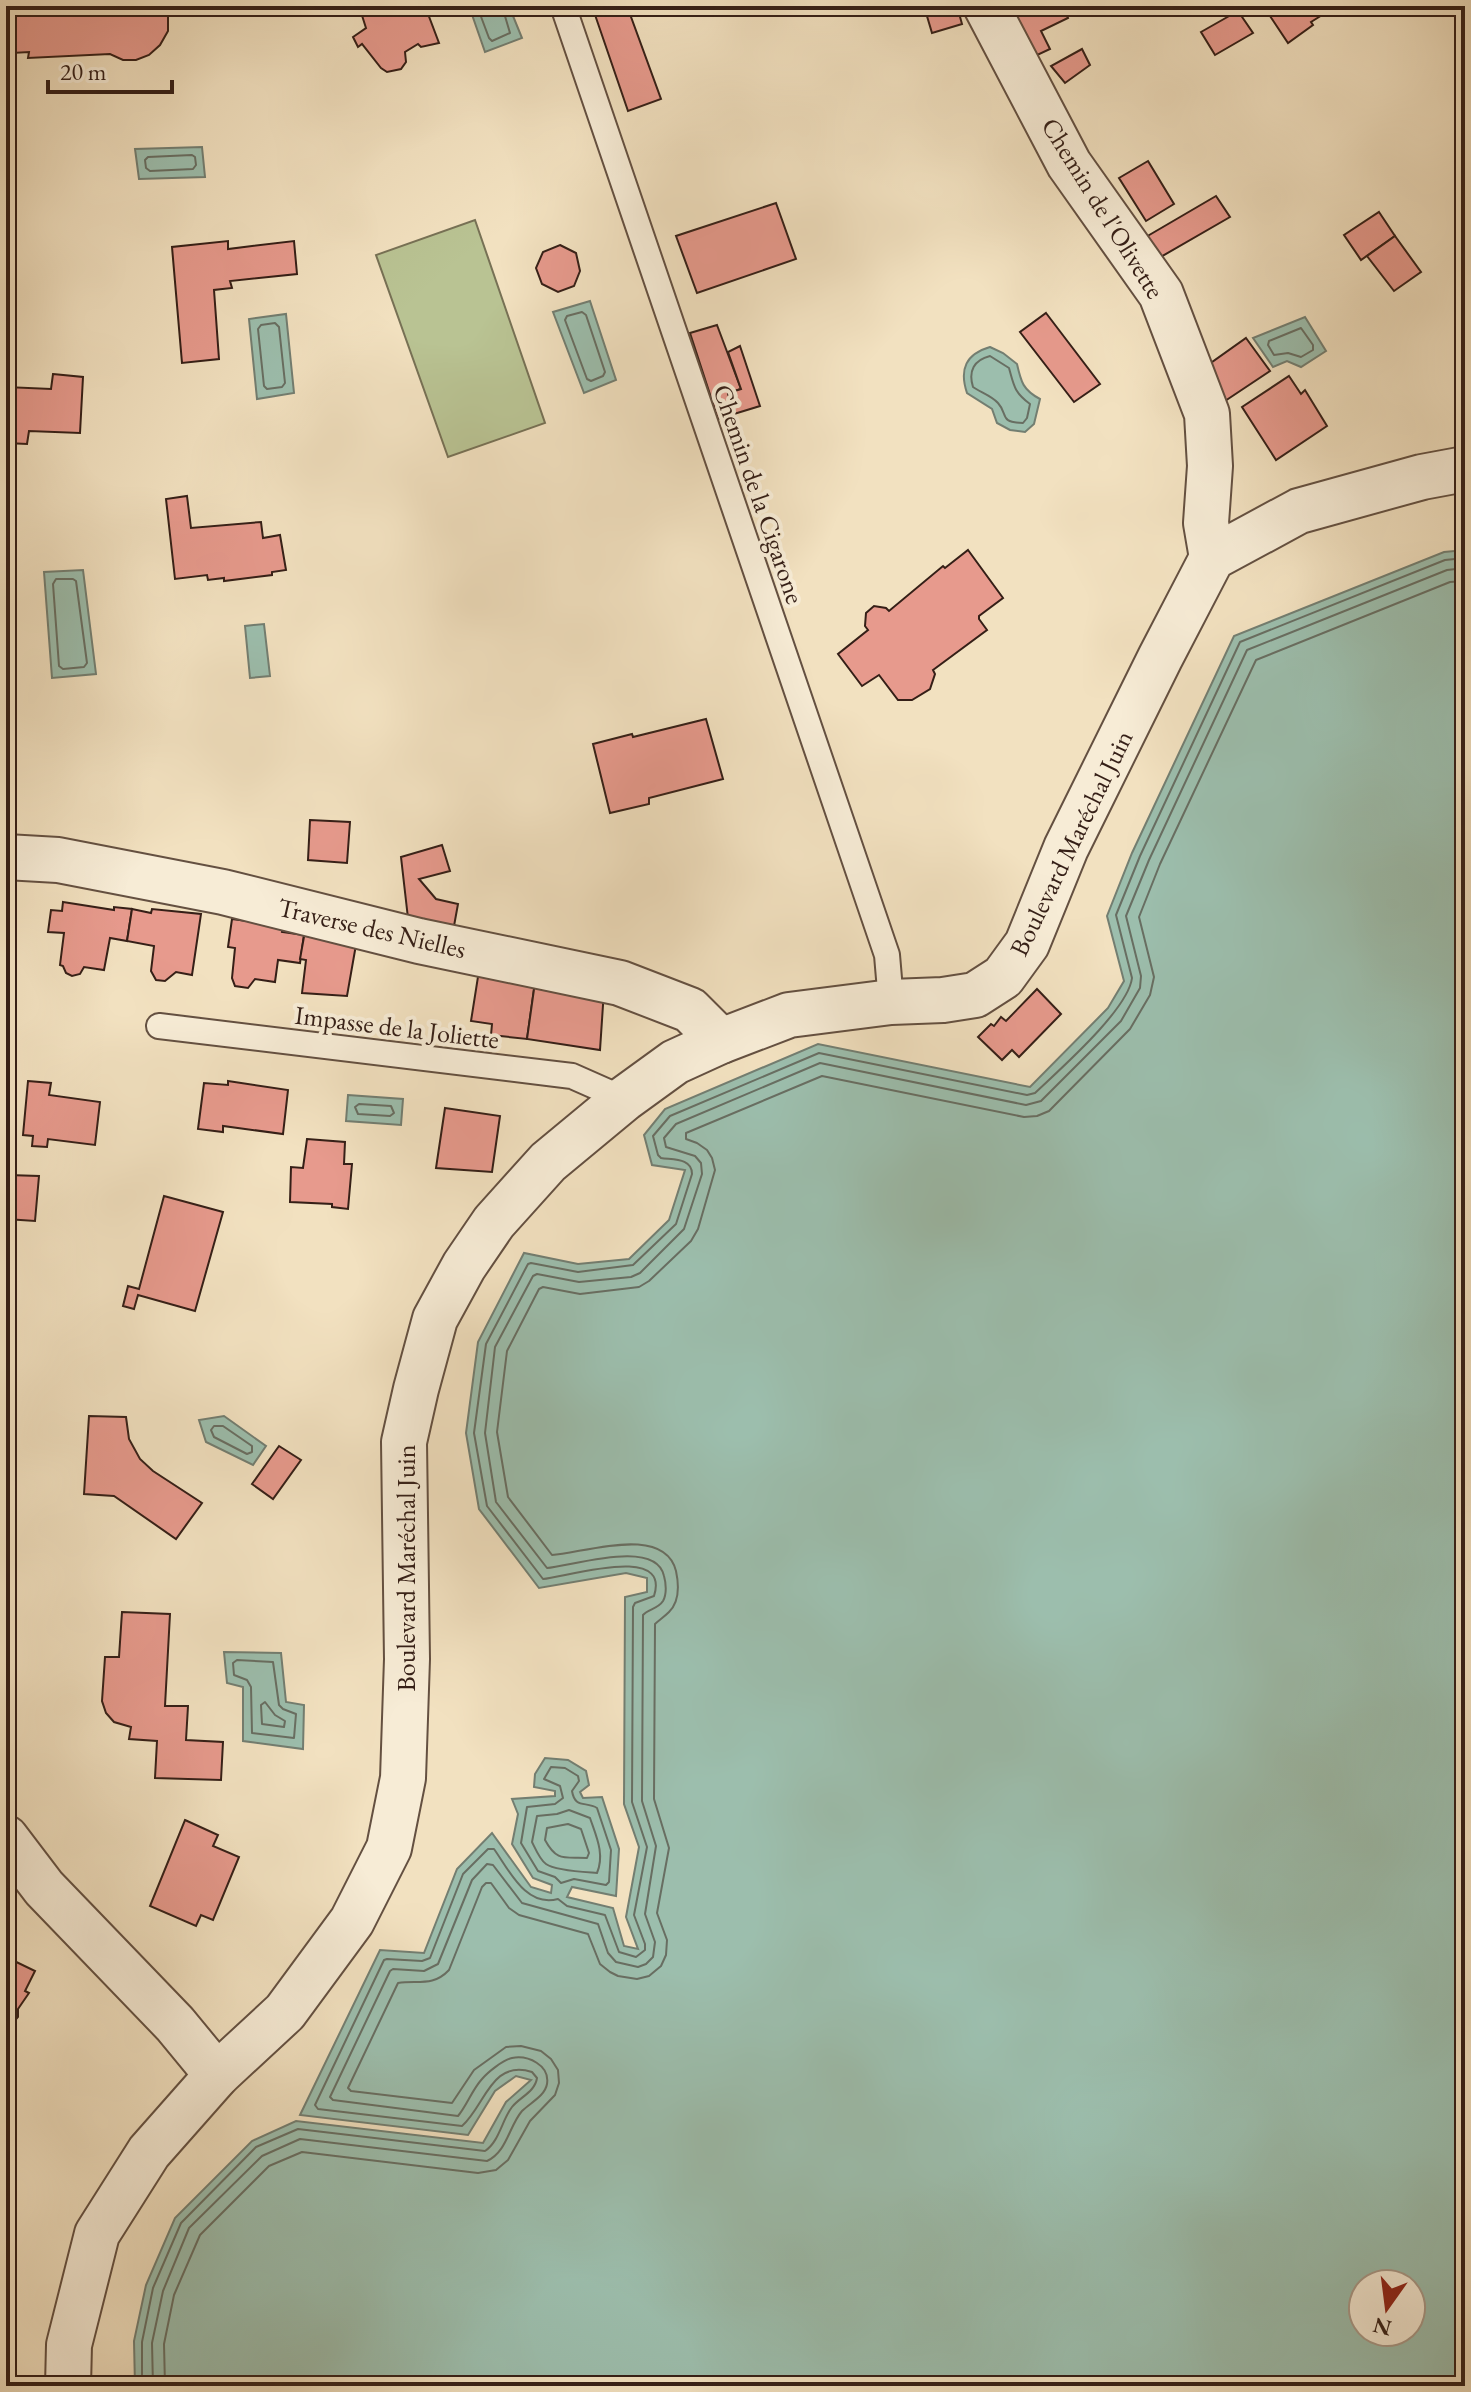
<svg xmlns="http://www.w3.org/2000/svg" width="1471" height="2392" font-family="'EB Garamond',serif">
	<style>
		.green { fill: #b9c393; stroke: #777155; stroke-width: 2 }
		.water { fill: #9cbead; stroke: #737e71; stroke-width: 2; fill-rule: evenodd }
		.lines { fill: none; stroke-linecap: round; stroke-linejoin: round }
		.shore { stroke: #686e62; stroke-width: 2 }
		.building { fill: #e79a8d; stroke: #351f17; stroke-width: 2 }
		.service-casing { stroke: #645041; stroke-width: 28 }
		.minor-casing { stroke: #645041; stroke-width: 48 }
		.tertiary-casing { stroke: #645041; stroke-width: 48 }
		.service { stroke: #f7ecd6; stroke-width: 24 }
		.minor { stroke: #f7ecd6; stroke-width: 44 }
		.tertiary { stroke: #f7ecd6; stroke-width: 44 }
		.labels { text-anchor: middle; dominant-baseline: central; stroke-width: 8; stroke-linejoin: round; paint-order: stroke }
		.street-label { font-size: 26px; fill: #351f17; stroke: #f7ecd6 }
	</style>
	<rect width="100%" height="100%" fill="#f2e1c0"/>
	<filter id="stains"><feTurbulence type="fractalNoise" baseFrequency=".0025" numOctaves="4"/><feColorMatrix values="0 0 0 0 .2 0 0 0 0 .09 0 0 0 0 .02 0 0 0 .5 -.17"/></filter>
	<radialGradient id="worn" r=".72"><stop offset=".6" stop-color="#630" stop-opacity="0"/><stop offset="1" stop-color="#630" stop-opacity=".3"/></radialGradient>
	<path class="green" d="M 475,220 L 545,423 L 448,457 L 376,255 Z"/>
	<g class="water">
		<path d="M 469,6 L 509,6 L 522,38 L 485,52 Z"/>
		<path d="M 202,147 L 205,177 L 139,179 L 135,149 Z"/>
		<path d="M 590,301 L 616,380 L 584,393 L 553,312 Z"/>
		<path d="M 286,314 L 294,393 L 257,399 L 249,319 Z"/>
		<path d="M 1305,317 L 1326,351 L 1301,367 L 1287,361 L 1273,367 L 1253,338 Z"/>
		<path d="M 990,347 L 1003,353 L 1017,364 C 1021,382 1023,390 1040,399 L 1034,424 L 1025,432 L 1010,430 L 997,423 L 992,409 L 967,393 C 959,369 966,354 990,347 Z"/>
		<path d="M 1465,550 L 1465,2386 L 135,2386 L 134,2341 L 146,2285 L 175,2218 L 252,2141 L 296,2121 L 483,2143 L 506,2102 L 531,2080 L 516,2076 L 495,2091 L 468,2135 L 300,2115 L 380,1950 L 424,1953 L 457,1869 L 492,1833 L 531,1887 L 551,1893 L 552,1885 L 533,1878 L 512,1844 L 518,1814 L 512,1799 L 555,1796 L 555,1791 L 534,1787 L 535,1774 L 545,1758 L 568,1760 L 586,1771 L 589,1785 L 580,1792 L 583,1798 L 602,1797 L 619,1849 L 616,1896 L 572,1887 L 567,1897 L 613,1908 L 624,1946 L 638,1949 L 626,1917 L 639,1847 L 624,1804 L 625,1597 L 647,1592 L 647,1578 L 626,1573 L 539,1588 L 479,1509 L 466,1433 L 478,1342 L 524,1253 L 578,1264 L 629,1259 L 669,1220 L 685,1170 L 652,1165 L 644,1135 L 665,1109 L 818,1044 L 1030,1087 L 1108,1008 L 1124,981 L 1107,916 L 1132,853 L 1234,636 L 1444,552 ZM 1363,2284 L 1411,2284 L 1411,2332 L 1363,2332 Z"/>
		<path d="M 83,570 L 96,674 L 52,678 L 44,572 Z"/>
		<path d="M 264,624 L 270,676 L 250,678 L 245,626 Z"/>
		<path d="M 348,1095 L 403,1099 L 401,1125 L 346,1121 Z"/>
		<path d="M 224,1416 L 266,1446 L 253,1465 L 206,1442 L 199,1420 Z"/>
		<path d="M 224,1652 L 281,1653 L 286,1702 L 304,1705 L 303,1749 L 243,1741 L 243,1687 L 227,1683 Z"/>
	</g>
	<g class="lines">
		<g class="shore">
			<path d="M 477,6 L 489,38 L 492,41 L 510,33 L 502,6"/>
			<path d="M 192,155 L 195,157 L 196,165 L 193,169 L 150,171 L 146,168 L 145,160 L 148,157 Z"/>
			<path d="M 582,312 L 586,315 L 605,372 L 603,376 L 591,381 L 587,379 L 565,320 L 567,316 Z"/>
			<path d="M 275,323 L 279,327 L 285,383 L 282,387 L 267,389 L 264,386 L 258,329 L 261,325 Z"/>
			<path d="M 1301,328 L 1313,345 L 1313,350 L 1301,357 L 1288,353 L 1274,355 L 1268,345 L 1269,341 Z"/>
			<path d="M 990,356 L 1009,368 C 1014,386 1014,392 1030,404 L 1027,418 L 1023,423 C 998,422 1009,415 998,403 C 992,396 980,392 973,387 C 968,371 974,360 990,356 Z"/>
			<path d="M 56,579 L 73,579 L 76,581 L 87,663 L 84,667 L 63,669 L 59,666 L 53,584 Z"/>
			<path d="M 359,1104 L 391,1106 L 394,1113 L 390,1116 L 358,1114 L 355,1107 Z"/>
			<path d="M 214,1426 L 223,1426 L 252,1446 L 252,1452 L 247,1454 L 214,1437 L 211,1430 Z"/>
			<path d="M 237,1660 L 273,1662 L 279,1705 L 283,1709 L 296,1714 L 294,1738 L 252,1733 L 251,1687 L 247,1680 L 234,1675 L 233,1663 Z"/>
			<path d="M 265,1702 L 275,1715 L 285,1721 L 284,1727 L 262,1724 L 261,1705 Z"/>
			<path d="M 551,1767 L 565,1768 L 578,1776 L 579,1781 L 572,1791 C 575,1809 586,1801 597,1808 L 611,1850 L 609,1882 L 606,1885 L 574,1879 L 561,1883 L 555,1877 L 538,1871 L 521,1843 L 527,1807 L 555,1804 L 563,1798 L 560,1786 L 544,1779 Z"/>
			<path d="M 569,1810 L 590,1818 C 596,1836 605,1854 597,1873 C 584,1872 556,1871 546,1864 C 540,1860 535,1848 532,1842 L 537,1816 L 557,1814 Z"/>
			<path d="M 568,1824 L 581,1829 L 589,1853 L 587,1858 C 564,1857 557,1862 545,1840 L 547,1828 Z"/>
			<path d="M 142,2386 L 142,2342 L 153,2288 L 181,2223 L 256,2147 L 298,2129 L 485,2151 C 499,2142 502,2120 512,2107 C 520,2097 535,2092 537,2078 L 532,2072 C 491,2059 485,2106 462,2126 L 318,2109 L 315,2105 L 384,1960 L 387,1959 L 422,1961 L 430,1958 L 463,1874 L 488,1849 L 494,1849 C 509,1870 526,1908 558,1899 L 567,1906 L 605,1915 L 619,1952 L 636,1957 L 645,1950 L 645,1944 L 634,1915 L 647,1847 L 632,1802 L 633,1607 L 635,1603 L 654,1596 C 671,1543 567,1577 543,1579 L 487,1506 L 474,1433 L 486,1344 L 528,1264 L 531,1263 L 578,1272 L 633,1265 L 676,1224 L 692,1174 C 692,1158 673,1160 661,1158 L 658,1155 L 653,1136 L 670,1116 L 819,1053 L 1027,1095 L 1035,1093 C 1059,1070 1128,1010 1132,978 L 1116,915 L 1140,856 L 1240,642 L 1445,560 L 1465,558"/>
			<path d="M 153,2386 L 152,2343 L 163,2291 L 189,2228 L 262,2156 L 300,2139 L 487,2161 C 507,2152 509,2126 522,2111 C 530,2103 545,2096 547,2084 C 550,2065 528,2055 512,2058 C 503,2060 488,2072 482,2079 C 472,2090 467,2105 458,2116 L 333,2100 L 330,2097 L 390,1971 L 393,1969 L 424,1971 L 438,1964 L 472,1880 L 487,1864 L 493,1865 L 522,1903 L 598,1924 L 608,1953 L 616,1962 L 638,1967 L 646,1964 L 653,1957 L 655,1942 L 645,1914 L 656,1846 L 642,1801 L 643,1615 C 648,1609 658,1609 663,1601 C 667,1594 666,1583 664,1576 C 656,1538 572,1566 547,1568 L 496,1502 L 485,1433 L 495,1347 L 533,1276 L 537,1274 L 579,1282 L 631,1277 L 640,1273 L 684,1229 L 702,1174 L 701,1163 L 695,1156 L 666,1147 L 664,1138 L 676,1124 L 820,1063 L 1026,1105 L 1041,1101 L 1121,1021 L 1140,988 L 1141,976 L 1126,916 L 1149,860 L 1247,650 L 1447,570 L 1465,568"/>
			<path d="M 165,2386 L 164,2344 L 174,2295 L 200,2235 L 269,2166 L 302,2152 L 478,2173 L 496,2170 L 508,2160 L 530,2121 L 555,2095 L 559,2083 L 558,2070 L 551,2059 L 541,2051 L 521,2046 L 506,2047 L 474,2070 L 452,2103 L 351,2091 L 348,2088 L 398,1983 C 418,1980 433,1987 449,1970 L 482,1887 L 486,1883 L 491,1883 L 509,1908 L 519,1915 L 588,1934 L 600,1964 L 610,1972 L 618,1976 L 637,1979 L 649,1976 L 661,1966 L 666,1955 L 667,1940 L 657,1913 L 669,1848 L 654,1799 L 655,1624 C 659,1620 664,1617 669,1612 C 679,1602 679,1585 676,1571 C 664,1524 584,1553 552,1555 L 508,1497 L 497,1432 L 507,1351 L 539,1289 L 543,1287 L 580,1294 L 639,1287 L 649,1281 L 691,1241 L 698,1229 L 715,1170 L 712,1158 L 707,1150 L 697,1143 L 686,1139 L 686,1133 L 822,1076 L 1024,1117 L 1037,1116 L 1049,1111 L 1130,1029 L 1150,995 L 1154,977 L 1139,917 L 1160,864 L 1256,660 L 1450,582 L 1465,581"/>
		</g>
	</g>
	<g class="building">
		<path d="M 27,6 L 168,6 L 168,31 L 160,45 L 149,55 L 136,60 L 123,60 L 110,54 L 28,58 L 29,52 L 12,53 L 14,9 Z"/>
		<path d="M 359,6 L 408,6 L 410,11 L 425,6 L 439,43 L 421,47 L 418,44 L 405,52 L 406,62 L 401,69 L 387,72 L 381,68 L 362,44 L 358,47 L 353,37 L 366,28 Z"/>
		<path d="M 602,6 L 627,6 L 661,99 L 628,111 L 593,9 Z"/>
		<path d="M 924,6 L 957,6 L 962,24 L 932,33 Z"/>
		<path d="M 1011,6 L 1063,6 L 1068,18 L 1041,31 L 1050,49 L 1033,57 L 1023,39 Z"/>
		<path d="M 1273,6 L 1335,6 L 1335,7 L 1311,22 L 1313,25 L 1288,43 L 1270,16 L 1277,13 Z"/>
		<path d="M 1238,11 L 1253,33 L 1215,55 L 1201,32 Z"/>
		<path d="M 1082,49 L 1090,65 L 1065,83 L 1051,66 Z"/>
		<path d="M 1148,161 L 1174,204 L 1146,221 L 1119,178 Z"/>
		<path d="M 1216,196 L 1230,217 L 1152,262 L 1139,241 Z"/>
		<path d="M 776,203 L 796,259 L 697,293 L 676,236 Z"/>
		<path d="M 1379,212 L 1395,236 L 1361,260 L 1344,235 Z"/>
		<path d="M 1395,236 L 1421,272 L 1394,291 L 1367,256 Z"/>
		<path d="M 228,241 L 228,249 L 294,241 L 297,274 L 230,281 L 232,288 L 214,290 L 219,359 L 182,363 L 172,247 Z"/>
		<path d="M 560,245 L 576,253 L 580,271 L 574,286 L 558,292 L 542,284 L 536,268 L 543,252 Z"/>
		<path d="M 1046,313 L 1100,384 L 1074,402 L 1020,332 Z"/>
		<path d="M 717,325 L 741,389 L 728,393 L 734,414 L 718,419 L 690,333 Z"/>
		<path d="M 1246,338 L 1270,371 L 1219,405 L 1208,365 Z"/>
		<path d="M 740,346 L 760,406 L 734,414 L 728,393 L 741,389 L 728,352 Z"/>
		<path d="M 53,374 L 83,377 L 80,433 L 29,431 L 27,444 L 6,443 L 6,387 L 51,389 Z"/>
		<path d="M 1289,376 L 1301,394 L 1305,390 L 1327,426 L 1276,460 L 1242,407 Z"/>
		<path d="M 187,496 L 191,528 L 261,522 L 263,538 L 280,535 L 286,570 L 272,572 L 272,575 L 224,581 L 224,578 L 208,580 L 207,575 L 175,579 L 166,499 Z"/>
		<path d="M 968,550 L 1003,598 L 979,616 L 979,619 L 987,630 L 933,670 L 935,674 L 930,689 L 912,700 L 898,700 L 879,675 L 862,686 L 838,654 L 868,630 L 865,626 L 866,613 L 874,606 L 886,608 L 889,611 L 943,566 L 945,568 Z"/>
		<path d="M 6,650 L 13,651 L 8,710 L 6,710 Z"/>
		<path d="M 706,719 L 723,779 L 649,798 L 649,804 L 610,813 L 593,744 L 632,734 L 633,737 Z"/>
		<path d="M 310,820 L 350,822 L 347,863 L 308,860 Z"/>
		<path d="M 442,845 L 450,871 L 419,879 L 436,899 L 458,904 L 452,937 L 409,927 L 401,857 Z"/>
		<path d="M 63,902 L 114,910 L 114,907 L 132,909 L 127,941 L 110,938 L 104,970 L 84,967 L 80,974 L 72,976 L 66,973 L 63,966 L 60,965 L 64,933 L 48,932 L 51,910 L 62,911 Z"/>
		<path d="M 132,909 L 151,913 L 152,909 L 201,914 L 192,975 L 176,972 L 165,981 L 156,980 L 151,971 L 154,946 L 127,941 Z"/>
		<path d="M 232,919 L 283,926 L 282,932 L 304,935 L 300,963 L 278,960 L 275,982 L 255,979 L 248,988 L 235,986 L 232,978 L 235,948 L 228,947 Z"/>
		<path d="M 305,931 L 357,939 L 347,996 L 302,993 L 306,960 L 300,959 Z"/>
		<path d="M 480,964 L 535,982 L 527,1039 L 491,1035 L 492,1024 L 471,1021 Z"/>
		<path d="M 536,975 L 604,990 L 600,1050 L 527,1039 Z"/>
		<path d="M 1037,989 L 1061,1014 L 1019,1057 L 1012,1050 L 1002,1060 L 978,1037 L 991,1024 L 994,1026 L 1001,1017 L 1006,1021 Z"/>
		<path d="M 28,1081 L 51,1083 L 49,1095 L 100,1102 L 95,1145 L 48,1139 L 47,1147 L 32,1146 L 33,1136 L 23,1135 Z"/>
		<path d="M 228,1081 L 288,1090 L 283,1134 L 223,1126 L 223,1132 L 198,1129 L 204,1083 L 228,1085 Z"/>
		<path d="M 445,1108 L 500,1116 L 492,1172 L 436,1168 Z"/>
		<path d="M 307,1139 L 345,1142 L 344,1164 L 352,1164 L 348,1209 L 332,1207 L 332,1204 L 290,1202 L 291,1167 L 303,1168 Z"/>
		<path d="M 8,1175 L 39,1176 L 35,1221 L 6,1219 Z"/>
		<path d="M 164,1196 L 223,1212 L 195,1311 L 138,1295 L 134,1309 L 123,1306 L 128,1286 L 139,1289 Z"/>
		<path d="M 89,1416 L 126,1417 L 129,1439 L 140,1459 L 153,1471 L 202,1503 L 176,1539 L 114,1496 L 84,1494 Z"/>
		<path d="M 279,1446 L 301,1460 L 273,1499 L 252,1484 Z"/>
		<path d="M 122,1612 L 170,1614 L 165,1706 L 188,1706 L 186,1740 L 223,1742 L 221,1780 L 155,1778 L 157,1741 L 129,1739 L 131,1727 L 114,1722 L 106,1713 L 102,1701 L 105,1657 L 119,1657 Z"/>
		<path d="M 185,1820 L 218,1835 L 213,1846 L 239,1857 L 213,1920 L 201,1915 L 196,1926 L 150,1906 Z"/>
		<path d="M 6,1957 L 35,1971 L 25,1991 L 29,1993 L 18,2009 L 18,2017 L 6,2031 Z"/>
	</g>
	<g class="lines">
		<g class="service-casing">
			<g id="service">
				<path d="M 563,6 L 887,955 L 891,1002"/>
				<path d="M 159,1026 L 572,1076 L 624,1099"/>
			</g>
		</g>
		<g class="minor-casing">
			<g id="minor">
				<path d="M 986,6 L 1069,164 L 1161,294 L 1207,414 L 1210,466 L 1206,523 L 1212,558"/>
				<path d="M 6,857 L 58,860 L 223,892 L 419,941 L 620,983 L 690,1010 L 721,1041"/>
				<path d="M 6,1838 L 44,1888 L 175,2024 L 217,2075"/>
			</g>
		</g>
		<g class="tertiary-casing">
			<path id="tertiary" d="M 68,2386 L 69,2345 L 97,2234 L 149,2152 L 217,2075 L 285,2012 L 352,1921 L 389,1848 L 403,1778 L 407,1659 L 404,1442 L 416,1389 L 435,1319 L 464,1266 L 494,1222 L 548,1162 L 624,1099 L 675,1062 L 721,1041 L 789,1015 L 891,1002 L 943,1000 L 975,995 L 1003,977 L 1027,944 L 1066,848 L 1160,658 L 1212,558 L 1299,511 L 1422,477 L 1465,469"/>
		</g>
		<use href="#service" class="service"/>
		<use href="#minor" class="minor"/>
		<use href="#tertiary" class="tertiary"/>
	</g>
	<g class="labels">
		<g class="street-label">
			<text transform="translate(1103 208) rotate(58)">Chemin de l'Olivette</text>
			<text transform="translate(759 494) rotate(71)">Chemin de la Cigarone</text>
			<text transform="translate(1071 843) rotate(-64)">Boulevard Maréchal Juin</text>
			<text transform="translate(372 928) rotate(13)">Traverse des Nielles</text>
			<text transform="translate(397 1027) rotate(7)">Impasse de la Joliette</text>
			<text transform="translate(406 1568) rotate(-90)">Boulevard Maréchal Juin</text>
		</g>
	</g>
	<rect width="1471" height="2392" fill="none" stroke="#f2e1c0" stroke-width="32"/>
	<rect x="8" y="8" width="1455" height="2376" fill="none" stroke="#351f17" stroke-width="4"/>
	<rect x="16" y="16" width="1439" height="2360" fill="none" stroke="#351f17" stroke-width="2"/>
	<g transform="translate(1387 2308) rotate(194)"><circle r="38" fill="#f7ecd6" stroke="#a99a8a" stroke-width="2"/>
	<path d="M0-6L14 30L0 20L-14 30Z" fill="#8f2418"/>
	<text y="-12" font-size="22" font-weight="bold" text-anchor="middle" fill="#351f17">N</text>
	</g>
	<path d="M48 80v12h124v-12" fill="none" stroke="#351f17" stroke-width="4"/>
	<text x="60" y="80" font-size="24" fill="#351f17" stroke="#f7ecd6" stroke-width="6" paint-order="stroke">20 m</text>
	<rect width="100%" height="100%" filter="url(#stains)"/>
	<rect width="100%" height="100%" fill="url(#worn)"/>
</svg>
